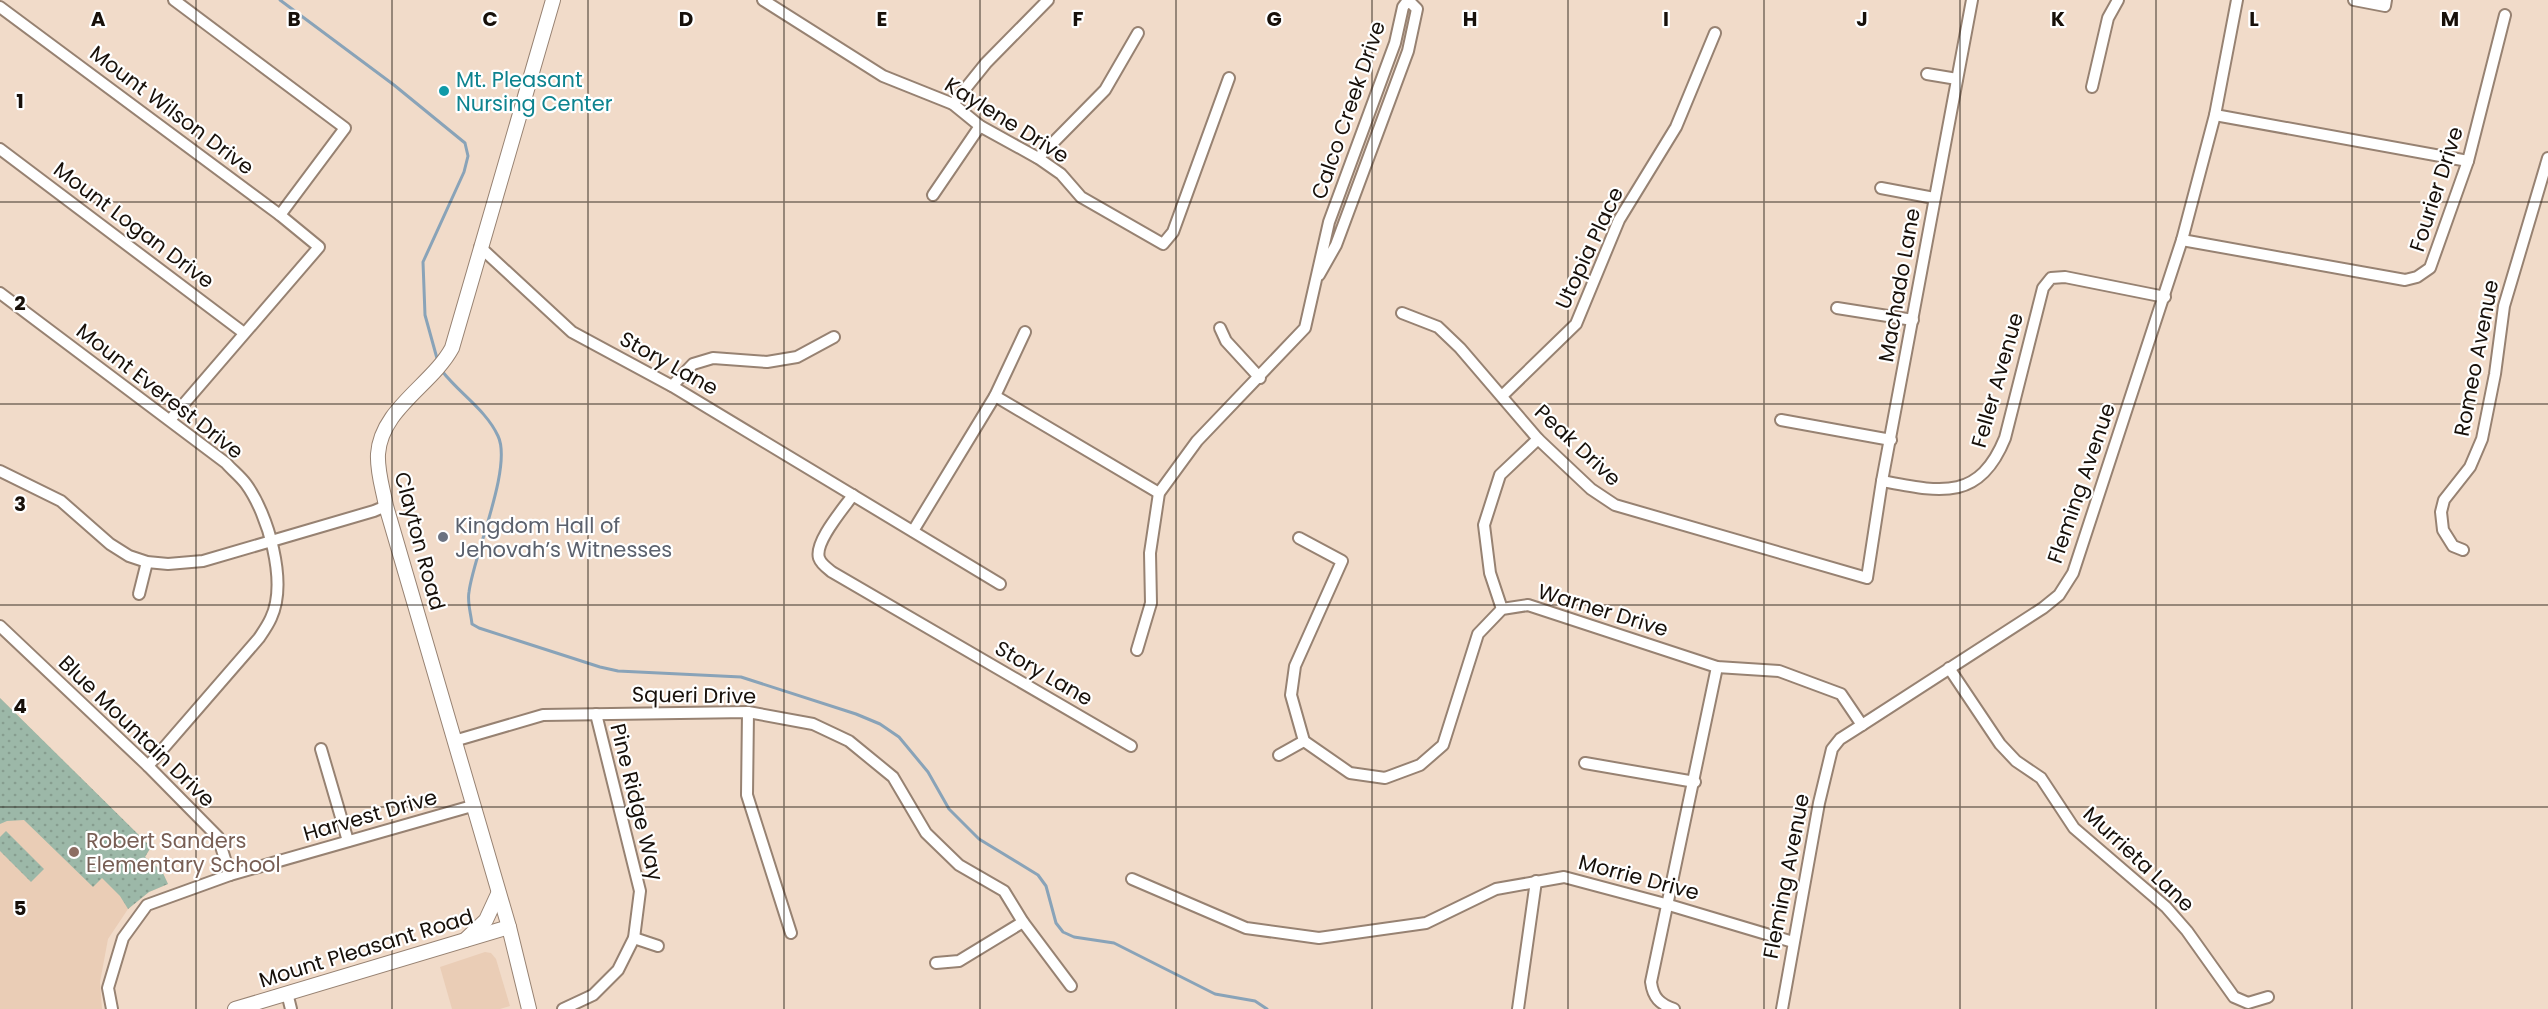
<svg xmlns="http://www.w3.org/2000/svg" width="2548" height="1009" font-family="Poppins,sans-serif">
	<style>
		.built { fill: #eacdb6 }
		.grass { fill: url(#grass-dots) }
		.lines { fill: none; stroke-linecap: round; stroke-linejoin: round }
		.stream { stroke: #89a3b8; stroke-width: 3 }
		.minor-casing { stroke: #978272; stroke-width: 14 }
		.tertiary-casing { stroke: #978272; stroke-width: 16 }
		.minor { stroke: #fff; stroke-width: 10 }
		.tertiary { stroke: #fff; stroke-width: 14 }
		.grid { fill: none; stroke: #17100a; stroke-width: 1.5; stroke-opacity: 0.55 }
		.culture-dot { fill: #0f9aa8; stroke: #fff; stroke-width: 2 }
		.worship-dot { fill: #6b7280; stroke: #fff; stroke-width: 2 }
		.education-dot { fill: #8d6e63; stroke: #fff; stroke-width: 2 }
		.labels { text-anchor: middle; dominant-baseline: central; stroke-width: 4.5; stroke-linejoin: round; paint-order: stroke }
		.culture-label { font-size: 21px; fill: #0d838f; stroke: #fff; text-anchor: start }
		.street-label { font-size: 21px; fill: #17100a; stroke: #fff }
		.worship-label { font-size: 21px; fill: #5b616d; stroke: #fff; text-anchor: start }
		.education-label { font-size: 21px; fill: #785e54; stroke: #fff; text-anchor: start }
		.grid-label { font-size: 20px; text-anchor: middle; font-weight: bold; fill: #17100a; stroke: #fff; stroke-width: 4.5; stroke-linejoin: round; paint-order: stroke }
	</style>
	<defs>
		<pattern id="grass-dots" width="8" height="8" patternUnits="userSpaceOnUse" patternTransform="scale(1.5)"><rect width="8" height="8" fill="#9cb8a8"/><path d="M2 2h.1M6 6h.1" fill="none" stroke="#869d8f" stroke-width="1.8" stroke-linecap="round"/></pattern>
	</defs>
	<rect width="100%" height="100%" fill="#f1dbc9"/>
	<g class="built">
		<path d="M 0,698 L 151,847 L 145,857 L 162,871 L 168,884 L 149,892 L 128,909 L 108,939 L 100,982 L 102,1009 L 0,1009 Z"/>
		<path d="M 485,952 L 491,953 L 496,959 L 510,1006 L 500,1009 L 452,1009 L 440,967 Z"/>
	</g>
	<g class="grass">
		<path d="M 0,698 L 151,847 L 145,857 L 162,871 L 168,884 L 149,892 L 128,909 L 120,896 L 102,878 L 93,887 L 24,820 L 7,821 L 0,824 Z"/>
		<path d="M 6,831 L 44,869 L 31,882 L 0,851 L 0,837 Z"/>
	</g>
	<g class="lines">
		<g class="stream">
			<path d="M 280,0 L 394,85 L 465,143 L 468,156 L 464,172 L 423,262 L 425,315 L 438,362"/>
			<path d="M 442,371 C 460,394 486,410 498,436 C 513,467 473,557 469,592 C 467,602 471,614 472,624 L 479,628 L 600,667 L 618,671 L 741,677 L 856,714 L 880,724 L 899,737 L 928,772 L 949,809 L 979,839 L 1038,875 L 1046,886 L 1056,923 L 1063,932 L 1074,937 L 1114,943 L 1215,994 L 1255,1001 L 1267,1009"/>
		</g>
		<g class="minor-casing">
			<g id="minor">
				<path d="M 174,0 L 345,128 L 280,215"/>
				<path d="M 763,0 L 883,76 L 953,104 L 980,126 L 1038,158 L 1061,174 L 1081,197 L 1163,244 L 1173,232 L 1229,78"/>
				<path d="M 2354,0 L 2385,6 L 2386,0"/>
				<path d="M 0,7 L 280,215 L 319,247 L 170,420"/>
				<path d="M 1927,74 L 1957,79"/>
				<path d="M 2092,87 L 2108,18 L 2118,0"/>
				<path d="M 953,104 L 986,63 L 1048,0"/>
				<path d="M 2215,115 L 2468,161"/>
				<path d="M 0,149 L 244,333"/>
				<path d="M 1038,158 L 1105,90 L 1138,33"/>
				<path d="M 1881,188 L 1934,198"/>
				<path d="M 933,195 L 980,126"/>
				<path d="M 2182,240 L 2405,280 L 2417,277 L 2430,268 L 2468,161 L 2505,15"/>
				<path d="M 480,247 L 572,332 L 672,386 L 1000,584"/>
				<path d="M 0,293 L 226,463 C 232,470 240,476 246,484 C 268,514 288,582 271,618 C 268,625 263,632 259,638 L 148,766"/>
				<path d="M 1837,308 L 1913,320"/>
				<path d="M 1402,313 L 1438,327 L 1460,348 L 1538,439 L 1591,489 L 1615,505 L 1867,578 L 1882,481 L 1972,0"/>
				<path d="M 1220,328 L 1226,341 L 1260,378"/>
				<path d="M 672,386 L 693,364 L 713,358 L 767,362 L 797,357 L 834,337"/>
				<path d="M 995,396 L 1159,493"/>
				<path d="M 1502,396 L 1576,324 L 1619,220 L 1676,127 L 1715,33"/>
				<path d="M 1781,420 L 1891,440"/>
				<path d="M 0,471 L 61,501 L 110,544 L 129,556 L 147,562 L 168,564 L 203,561 L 374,511 L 386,506"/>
				<path d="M 1882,481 C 1940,492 1979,502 2005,438 L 2043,288 L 2051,278 L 2065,277 L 2165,297"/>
				<path d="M 853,495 C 844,508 814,542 819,558 C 821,564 827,568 832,572 L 1131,746"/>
				<path d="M 913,531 L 995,396 L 1025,332"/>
				<path d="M 1299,538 L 1342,561 L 1295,666 L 1291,695 L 1304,741 L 1350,773 L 1385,778 L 1420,765 L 1443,745 L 1478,634 L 1502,609 L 1528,605 L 1717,667 L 1779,671 L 1841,694 L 1862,725"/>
				<path d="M 2463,550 L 2453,546 L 2443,530 L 2441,512 L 2444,500 L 2470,467 L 2482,439 L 2495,374 L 2504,306 L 2548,158"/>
				<path d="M 139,594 L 147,562"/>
				<path d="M 1502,609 L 1490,573 L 1484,525 L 1500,475 L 1538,439"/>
				<path d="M 0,626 L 148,766 L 218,837 L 230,875"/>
				<path d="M 1137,650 L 1151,603 L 1150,553 L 1159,493 L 1197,441 L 1305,328 L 1329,222 L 1395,43 L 1403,7 L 1406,3 L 1411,3 L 1417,9 L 1408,51 L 1336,245 L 1319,275"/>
				<path d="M 1949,668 L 2000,744 L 2016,761 L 2041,778 L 2074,828 L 2166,907 L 2187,931 L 2234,997 L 2248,1003 L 2268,997"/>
				<path d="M 748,712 L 747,795 L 791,933"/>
				<path d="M 454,741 L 543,715 L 748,712 L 813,724 L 849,741 L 893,777 L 926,833 L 959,865 L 1004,891 L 1023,922 L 1071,986"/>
				<path d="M 321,749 L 348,841"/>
				<path d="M 1279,755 L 1304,741"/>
				<path d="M 1585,763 L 1695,782"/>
				<path d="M 1132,879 L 1246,928 L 1319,938 L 1426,923 L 1496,889 L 1564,877 L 1669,905 L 1793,942"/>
				<path d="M 634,938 L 658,946"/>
				<path d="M 936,963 L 959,961 L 1023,922"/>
				<path d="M 287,993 L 291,1009"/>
				<path d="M 112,1009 L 108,988 L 123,938 L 147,905 L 230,875 L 472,806"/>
				<path d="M 563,1009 L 593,995 L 618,970 L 634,938 L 640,891 L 596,714"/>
				<path d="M 1518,1009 L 1536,881"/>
				<path d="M 1674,1009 C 1660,1004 1653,998 1651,982 L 1717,667"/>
				<path d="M 1782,1009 L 1819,803 L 1832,749 L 1840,739 L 1862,725 L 2043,608 L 2059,595 L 2073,573 L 2182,240 L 2215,115 L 2237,0"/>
			</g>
		</g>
		<g class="tertiary-casing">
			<g id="tertiary">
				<path d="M 465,940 L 486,920 L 498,894"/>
				<path d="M 235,1009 L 509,927"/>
				<path d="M 529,1009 L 509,927 L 386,506 C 383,489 377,472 378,454 C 381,409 432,385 452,348 L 553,0"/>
			</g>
		</g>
		<use href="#minor" class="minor"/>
		<use href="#tertiary" class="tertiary"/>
	</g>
	<path class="grid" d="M 196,0 L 196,1009M 392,0 L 392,1009M 588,0 L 588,1009M 784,0 L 784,1009M 980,0 L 980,1009M 1176,0 L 1176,1009M 1372,0 L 1372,1009M 1568,0 L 1568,1009M 1764,0 L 1764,1009M 1960,0 L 1960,1009M 2156,0 L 2156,1009M 2352,0 L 2352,1009M 0,202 L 2548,202M 0,404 L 2548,404M 0,605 L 2548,605M 0,807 L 2548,807"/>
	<circle class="culture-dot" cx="444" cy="91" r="6"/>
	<circle class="worship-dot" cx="443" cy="537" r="6"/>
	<circle class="education-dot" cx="74" cy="852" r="6"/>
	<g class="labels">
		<g class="culture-label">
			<text x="456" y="79">Mt. Pleasant<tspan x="456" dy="24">Nursing Center</tspan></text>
		</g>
		<g class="street-label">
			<text transform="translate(172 110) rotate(37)">Mount Wilson Drive</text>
			<text transform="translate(1348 110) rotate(-71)">Calco Creek Drive</text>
			<text transform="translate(1007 120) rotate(32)">Kaylene Drive</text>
			<text transform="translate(2436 189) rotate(-72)">Fourier Drive</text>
			<text transform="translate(134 225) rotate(37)">Mount Logan Drive</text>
			<text transform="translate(1589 248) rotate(-65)">Utopia Place</text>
			<text transform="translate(1899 285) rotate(-80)">Machado Lane</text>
			<text transform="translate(2476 358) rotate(-79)">Romeo Avenue</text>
			<text transform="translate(669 363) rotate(29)">Story Lane</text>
			<text transform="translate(1997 380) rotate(-74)">Feller Avenue</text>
			<text transform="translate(160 391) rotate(38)">Mount Everest Drive</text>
			<text transform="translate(1578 445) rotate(43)">Peak Drive</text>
			<text transform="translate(2081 483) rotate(-71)">Fleming Avenue</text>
			<text transform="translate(420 541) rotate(75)">Clayton Road</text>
			<text transform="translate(1603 610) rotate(17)">Warner Drive</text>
			<text transform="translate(1044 673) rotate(30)">Story Lane</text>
			<text transform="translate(694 695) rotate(1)">Squeri Drive</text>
			<text transform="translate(137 731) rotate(44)">Blue Mountain Drive</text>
			<text transform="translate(637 802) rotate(76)">Pine Ridge Way</text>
			<text transform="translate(370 815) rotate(-16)">Harvest Drive</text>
			<text transform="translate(2139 859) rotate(43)">Murrieta Lane</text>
			<text transform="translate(1786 876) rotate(-79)">Fleming Avenue</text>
			<text transform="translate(1639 877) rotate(15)">Morrie Drive</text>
			<text transform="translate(366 948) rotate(-17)">Mount Pleasant Road</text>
		</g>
		<g class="worship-label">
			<text x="455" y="525">Kingdom Hall of<tspan x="455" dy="24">Jehovah’s Witnesses</tspan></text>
		</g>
		<g class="education-label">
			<text x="86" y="840">Robert Sanders<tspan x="86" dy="24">Elementary School</tspan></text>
		</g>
	</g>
	<g class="grid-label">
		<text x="98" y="26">A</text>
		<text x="294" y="26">B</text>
		<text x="490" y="26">C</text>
		<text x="686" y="26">D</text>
		<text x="882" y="26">E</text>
		<text x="1078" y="26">F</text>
		<text x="1274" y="26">G</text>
		<text x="1470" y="26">H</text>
		<text x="1666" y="26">I</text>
		<text x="1862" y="26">J</text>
		<text x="2058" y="26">K</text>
		<text x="2254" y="26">L</text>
		<text x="2450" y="26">M</text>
		<text x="20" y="108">1</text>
		<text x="20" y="310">2</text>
		<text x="20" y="511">3</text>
		<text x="20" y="713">4</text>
		<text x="20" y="915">5</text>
	</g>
</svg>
